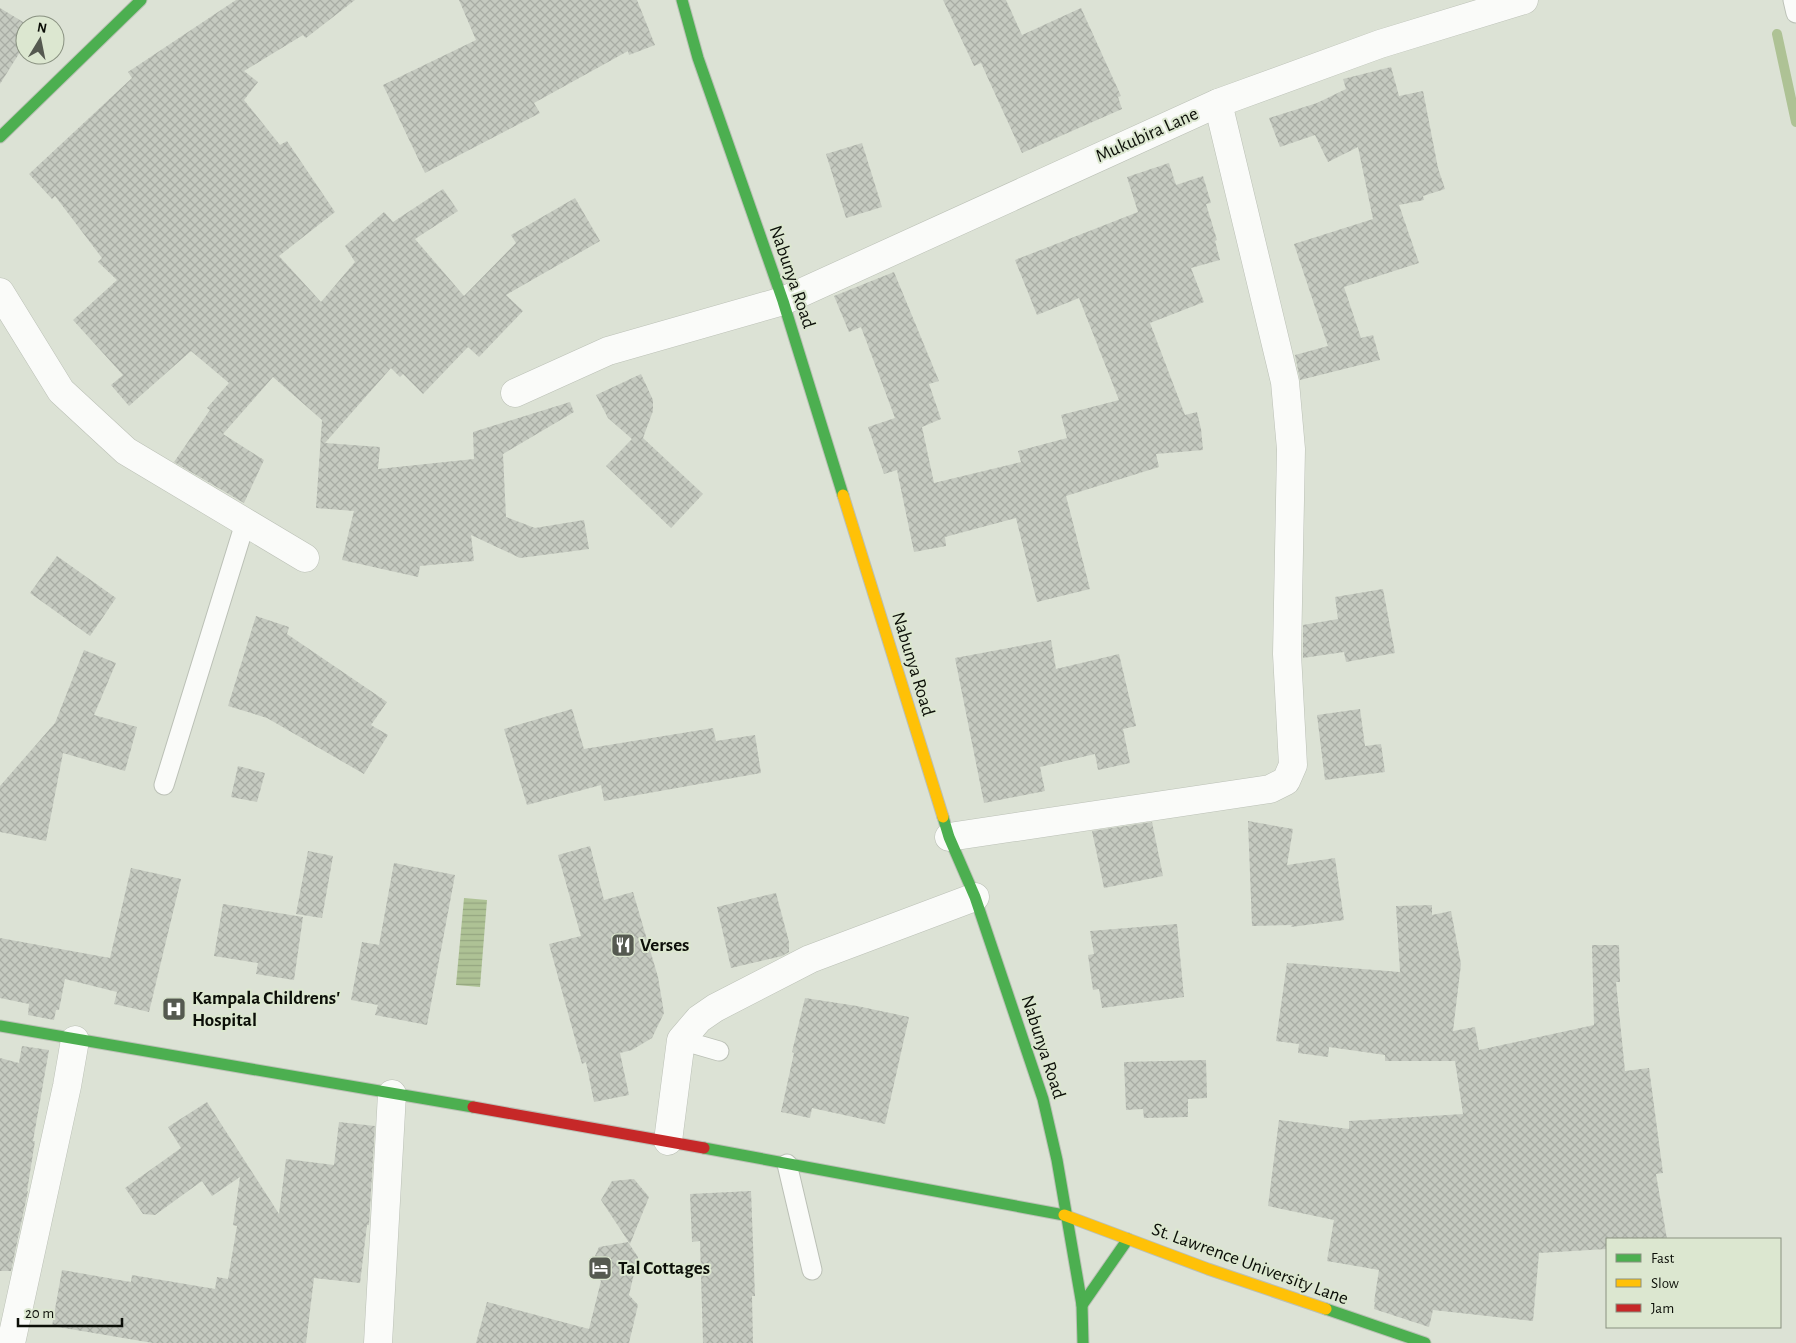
<svg xmlns="http://www.w3.org/2000/svg" width="1796" height="1343" font-family="'Alegreya Sans',sans-serif">
	<style>
		.water { fill: url(#water-rules) }
		.lines { fill: none; stroke-linecap: round; stroke-linejoin: round }
		.stream { stroke: #aec295; stroke-width: 10 }
		.building { fill: url(#building-cross-hatch) }
		.lane-casing { stroke: #bbc0b6; stroke-width: 21 }
		.street-casing { stroke: #bbc0b6; stroke-width: 29 }
		.fast-casing { stroke: #bbc0b6; stroke-width: 13 }
		.slow-casing { stroke: #bbc0b6; stroke-width: 13 }
		.jam-casing { stroke: #bbc0b6; stroke-width: 13 }
		.lane { stroke: #fafbf9; stroke-width: 19 }
		.street { stroke: #fafbf9; stroke-width: 28 }
		.fast { stroke: #4caf50; stroke-width: 11 }
		.slow { stroke: #ffc107; stroke-width: 11 }
		.jam { stroke: #c62828; stroke-width: 11 }
		.labels { text-anchor: middle; dominant-baseline: central; stroke-width: 4; stroke-linejoin: round; paint-order: stroke }
		.street-label { font-size: 19px; fill: #0c0f08; stroke: #dce7d0 }
		.poi-label { font-size: 19px; font-weight: bold; fill: #0c0f08; stroke: #dce7d0; text-anchor: start }
	</style>
	<defs>
		<pattern id="water-rules" width="6" height="5" patternUnits="userSpaceOnUse" patternTransform="scale(1.25)"><rect width="6" height="5" fill="#aec295"/><path d="M0 2.5h6" fill="none" stroke="#94a67f"/></pattern>
		<pattern id="building-cross-hatch" width="8" height="8" patternUnits="userSpaceOnUse" patternTransform="scale(1.25)"><rect width="8" height="8" fill="#c5cac0"/><path d="M0 0l8 8M0 8l8-8" fill="none" stroke="#a8aca4"/></pattern>
	</defs>
	<rect width="100%" height="100%" fill="#dce2d5"/>
	<path class="water" d="M 464,898 L 487,900 L 480,987 L 456,985 Z"/>
	<g class="lines">
		<path class="stream" d="M 1777,34 L 1796,122"/>
	</g>
	<g class="building">
		<path d="M 236,0 L 355,0 L 306,38 L 303,35 L 244,71 L 258,82 L 244,100 L 280,145 L 287,141 L 335,212 L 279,256 L 321,302 L 355,262 L 345,246 L 384,212 L 393,222 L 443,189 L 458,211 L 415,239 L 464,296 L 516,243 L 511,235 L 575,198 L 600,241 L 506,295 L 523,311 L 479,357 L 468,347 L 423,394 L 403,374 L 400,377 L 391,368 L 325,443 L 380,447 L 378,469 L 474,459 L 473,432 L 570,402 L 574,412 L 503,454 L 506,517 L 535,528 L 584,520 L 589,549 L 520,558 L 471,535 L 474,561 L 420,566 L 418,577 L 342,560 L 354,511 L 316,508 L 322,420 L 273,377 L 223,434 L 264,460 L 244,503 L 174,462 L 210,410 L 207,408 L 229,383 L 191,351 L 129,406 L 111,385 L 123,375 L 73,320 L 117,280 L 98,262 L 102,258 L 55,196 L 52,199 L 29,174 L 132,78 L 128,72 Z"/>
		<path d="M 459,0 L 637,0 L 655,45 L 629,55 L 628,51 L 534,103 L 540,113 L 425,173 L 383,85 L 476,40 Z"/>
		<path d="M 943,0 L 1006,0 L 1022,35 L 1081,8 L 1121,96 L 1118,97 L 1122,109 L 1022,153 L 981,63 L 974,66 Z"/>
		<path d="M 0,8 L 28,25 L 25,25 L 25,44 L 0,84 Z"/>
		<path d="M 1391,67 L 1399,96 L 1423,91 L 1438,168 L 1445,189 L 1423,196 L 1424,200 L 1399,205 L 1419,263 L 1344,287 L 1361,338 L 1373,335 L 1380,360 L 1300,380 L 1295,355 L 1328,346 L 1294,244 L 1373,219 L 1358,147 L 1328,162 L 1315,135 L 1280,147 L 1269,118 L 1317,103 L 1346,89 L 1343,79 Z"/>
		<path d="M 862,143 L 882,207 L 846,218 L 826,154 Z"/>
		<path d="M 1169,163 L 1176,185 L 1203,176 L 1211,203 L 1206,204 L 1217,240 L 1215,241 L 1220,260 L 1191,268 L 1204,302 L 1150,323 L 1185,415 L 1197,412 L 1201,429 L 1203,450 L 1156,454 L 1159,467 L 1066,496 L 1090,589 L 1037,602 L 1016,518 L 945,537 L 946,546 L 914,552 L 897,470 L 884,474 L 868,427 L 895,418 L 861,327 L 849,332 L 834,296 L 894,272 L 939,381 L 929,384 L 941,419 L 922,427 L 934,483 L 1021,462 L 1018,451 L 1067,438 L 1061,415 L 1119,400 L 1079,298 L 1037,315 L 1015,260 L 1138,212 L 1127,177 Z"/>
		<path d="M 641,374 L 653,400 L 653,411 L 643,438 L 703,494 L 671,528 L 606,466 L 632,439 L 608,418 L 596,395 Z"/>
		<path d="M 57,556 L 116,598 L 90,636 L 30,593 Z"/>
		<path d="M 1383,589 L 1395,653 L 1346,662 L 1344,652 L 1303,658 L 1303,625 L 1338,619 L 1335,597 Z"/>
		<path d="M 256,616 L 289,627 L 287,634 L 387,702 L 371,725 L 388,735 L 364,774 L 267,718 L 228,706 Z"/>
		<path d="M 1051,640 L 1056,669 L 1119,654 L 1136,726 L 1123,729 L 1130,763 L 1098,770 L 1095,754 L 1040,767 L 1045,791 L 984,803 L 955,658 Z"/>
		<path d="M 84,650 L 116,663 L 94,715 L 137,727 L 125,771 L 63,753 L 46,841 L 0,832 L 0,786 L 55,723 Z"/>
		<path d="M 572,709 L 584,749 L 713,728 L 716,741 L 755,735 L 761,773 L 604,801 L 601,785 L 527,805 L 504,729 Z"/>
		<path d="M 1360,709 L 1365,746 L 1381,744 L 1385,772 L 1325,780 L 1317,715 Z"/>
		<path d="M 238,766 L 265,773 L 257,802 L 231,797 Z"/>
		<path d="M 1248,821 L 1293,829 L 1287,865 L 1335,858 L 1344,920 L 1291,927 L 1292,925 L 1252,926 Z"/>
		<path d="M 1152,822 L 1163,876 L 1104,888 L 1092,831 Z"/>
		<path d="M 590,846 L 604,900 L 633,892 L 658,977 L 664,1013 L 652,1038 L 632,1050 L 620,1053 L 629,1095 L 594,1102 L 586,1062 L 582,1064 L 549,944 L 581,936 L 558,855 Z"/>
		<path d="M 308,851 L 333,856 L 322,918 L 296,914 Z"/>
		<path d="M 394,863 L 455,875 L 427,1025 L 375,1015 L 378,1005 L 351,1000 L 362,942 L 379,945 Z"/>
		<path d="M 131,868 L 181,879 L 149,1012 L 114,1004 L 117,992 L 65,979 L 59,1010 L 56,1010 L 54,1020 L 28,1015 L 29,1004 L 0,998 L 0,938 L 110,958 Z"/>
		<path d="M 776,893 L 789,942 L 789,952 L 782,956 L 731,968 L 717,907 Z"/>
		<path d="M 223,904 L 303,917 L 294,980 L 256,974 L 258,963 L 214,956 Z"/>
		<path d="M 1432,905 L 1432,915 L 1451,911 L 1461,964 L 1453,1031 L 1475,1027 L 1479,1050 L 1594,1025 L 1592,945 L 1619,945 L 1620,982 L 1616,982 L 1625,1071 L 1649,1068 L 1663,1173 L 1656,1174 L 1667,1239 L 1607,1239 L 1607,1249 L 1539,1253 L 1533,1321 L 1433,1310 L 1429,1327 L 1374,1309 L 1375,1302 L 1374,1302 L 1379,1270 L 1327,1261 L 1334,1220 L 1268,1206 L 1279,1120 L 1349,1129 L 1349,1121 L 1463,1114 L 1455,1061 L 1385,1061 L 1385,1055 L 1329,1047 L 1328,1057 L 1298,1053 L 1299,1044 L 1276,1041 L 1287,963 L 1400,972 L 1396,906 Z"/>
		<path d="M 1177,924 L 1184,997 L 1102,1008 L 1099,989 L 1093,990 L 1088,955 L 1094,954 L 1090,931 Z"/>
		<path d="M 805,998 L 857,1006 L 909,1017 L 885,1124 L 812,1108 L 810,1118 L 781,1112 L 794,1053 L 792,1052 Z"/>
		<path d="M 22,1046 L 49,1050 L 33,1141 L 35,1141 L 27,1191 L 28,1191 L 11,1271 L 0,1271 L 0,1058 L 19,1063 Z"/>
		<path d="M 1206,1060 L 1207,1098 L 1188,1099 L 1188,1117 L 1144,1118 L 1143,1109 L 1126,1110 L 1124,1062 Z"/>
		<path d="M 207,1102 L 279,1214 L 286,1159 L 334,1165 L 339,1122 L 375,1126 L 369,1225 L 367,1225 L 360,1283 L 314,1278 L 306,1343 L 153,1343 L 52,1326 L 62,1270 L 131,1282 L 132,1275 L 215,1289 L 217,1277 L 228,1279 L 237,1226 L 233,1225 L 240,1177 L 212,1196 L 202,1181 L 155,1215 L 143,1214 L 125,1188 L 181,1148 L 168,1127 Z"/>
		<path d="M 634,1179 L 649,1197 L 630,1244 L 601,1200 L 612,1181 Z"/>
		<path d="M 751,1191 L 755,1296 L 752,1296 L 753,1343 L 703,1343 L 700,1241 L 692,1242 L 690,1194 Z"/>
		<path d="M 628,1242 L 638,1257 L 629,1295 L 638,1305 L 629,1343 L 476,1343 L 487,1302 L 589,1329 L 601,1281 L 591,1265 L 599,1247 Z"/>
	</g>
	<g class="lines">
		<g class="lane-casing">
			<g id="lane">
				<path d="M 1793,0 L 1796,13"/>
				<path d="M 164,785 L 245,523"/>
				<path d="M 681,1040 L 719,1051"/>
				<path d="M 787,1164 L 812,1270"/>
			</g>
		</g>
		<g class="street-casing">
			<g id="street">
				<path d="M 0,292 L 61,391 L 126,451 L 305,558"/>
				<path d="M 515,393 L 608,351 L 783,301 L 1218,103 L 1380,44 L 1524,0"/>
				<path d="M 949,837 L 1270,789 L 1286,781 L 1293,765 L 1287,654 L 1291,449 L 1285,382 L 1218,103"/>
				<path d="M 668,1141 L 681,1040 L 699,1019 L 715,1008 L 810,959 L 975,897"/>
				<path d="M 11,1343 L 67,1086 L 75,1040"/>
				<path d="M 378,1343 L 392,1094"/>
			</g>
		</g>
		<g class="fast-casing">
			<g id="fast">
				<path d="M 682,0 L 698,58 L 783,301 L 843,495"/>
				<path d="M 0,137 L 141,0"/>
				<path d="M 943,817 L 949,837 L 975,897 L 1043,1099 L 1057,1160 L 1082,1305 L 1083,1343"/>
				<path d="M 0,1026 L 473,1107"/>
				<path d="M 704,1148 L 1064,1215"/>
				<path d="M 1082,1305 L 1128,1239"/>
				<path d="M 1326,1309 L 1425,1343"/>
			</g>
		</g>
		<g class="slow-casing">
			<g id="slow">
				<path d="M 843,495 L 943,817"/>
				<path d="M 1064,1215 L 1208,1269 L 1326,1309"/>
			</g>
		</g>
		<g class="jam-casing">
			<path id="jam" d="M 473,1107 L 704,1148"/>
		</g>
		<use href="#lane" class="lane"/>
		<use href="#street" class="street"/>
		<use href="#fast" class="fast"/>
		<use href="#slow" class="slow"/>
		<use href="#jam" class="jam"/>
	</g>
	<defs>
		<g id="restaurant-square" transform="scale(1.25)"><rect x="-9" y="-9" width="18" height="18" rx="4" fill="#555950" stroke="#dce7d0"/><path d="M-5-6h1v4h1v-4h1v4h1v-4h1v5L-1.5 .5V6h-2V.5L-5-1ZM5-6V6H3V1.5H1.5Q1.5-4 5-6Z" fill="#fff"/></g>
		<g id="hospital-square" transform="scale(1.25)"><rect x="-9" y="-9" width="18" height="18" rx="4" fill="#555950" stroke="#dce7d0"/><path d="M-5-5h3v3.5h4V-5h3V5h-3V1.5h-4V5h-3Z" fill="#fff"/></g>
		<g id="hotel-square" transform="scale(1.25)"><rect x="-9" y="-9" width="18" height="18" rx="4" fill="#555950" stroke="#dce7d0"/><path d="M-6-4.5h1.5V1H6V5H4.5V3h-9V5H-6ZM-4 0a1.8 1.8 0 1 1 3.6 0ZM.5 0V-2.5h3Q6-2.5 6 0Z" fill="#fff"/></g>
	</defs>
	<g fill-rule="evenodd">
		<use href="#restaurant-square" x="623" y="945"/>
		<use href="#hospital-square" x="174" y="1009"/>
		<use href="#hotel-square" x="600" y="1268"/>
	</g>
	<g class="labels">
		<g class="street-label">
			<text transform="translate(1147 135) rotate(-24)">Mukubira Lane</text>
			<text transform="translate(792 277) rotate(71)">Nabunya Road</text>
			<text transform="translate(913 664) rotate(73)">Nabunya Road</text>
			<text transform="translate(1043 1047) rotate(72)">Nabunya Road</text>
			<text transform="translate(1250 1264) rotate(20)">St. Lawrence University Lane</text>
		</g>
		<g class="poi-label">
			<text x="640" y="945">Verses</text>
			<text x="192" y="998">Kampala Childrens'<tspan x="192" dy="22">Hospital</tspan></text>
			<text x="618" y="1268">Tal Cottages</text>
		</g>
	</g>
	<rect x="1606" y="1238" width="175" height="90" fill="#dce7d0" stroke="#899180"/>
	<rect x="1616" y="1254" width="25" height="8" fill="#4caf50" stroke="#899180"/>
	<text x="1651" y="1263" font-size="15" fill="#0c0f08">Fast</text>
	<rect x="1616" y="1279" width="25" height="8" fill="#ffc107" stroke="#899180"/>
	<text x="1651" y="1288" font-size="15" fill="#0c0f08">Slow</text>
	<rect x="1616" y="1304" width="25" height="8" fill="#c62828" stroke="#899180"/>
	<text x="1651" y="1313" font-size="15" fill="#0c0f08">Jam</text>
	<g transform="translate(40 40) rotate(10)"><circle r="24" fill="#dce7d0" stroke="#899180"/>
	<path d="M0-4L9 19L0 12L-9 19Z" fill="#555950"/>
	<text y="-8" font-size="14" font-weight="bold" text-anchor="middle" fill="#0c0f08">N</text>
	</g>
	<path d="M18 1318v8h104v-8" fill="none" stroke="#0c0f08" stroke-width="2.5"/>
	<text x="25" y="1318" font-size="15" fill="#0c0f08" stroke="#dce7d0" stroke-width="4" paint-order="stroke">20 m</text>
</svg>
